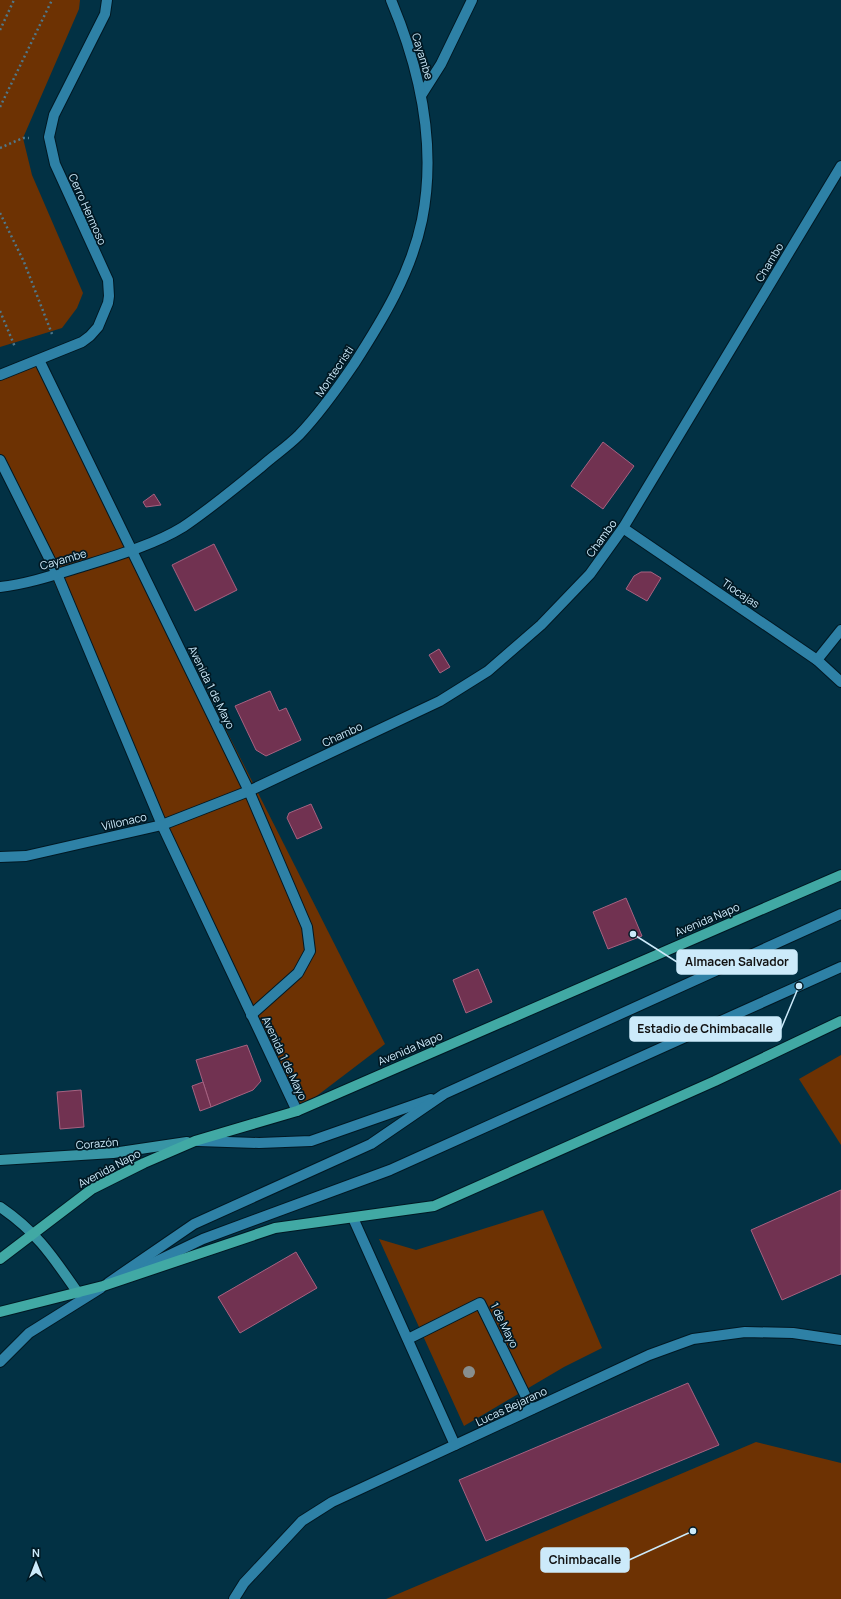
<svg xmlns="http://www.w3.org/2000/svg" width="841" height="1599" font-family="Manrope,sans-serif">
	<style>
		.green { fill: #6d3203 }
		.building { fill: #713251; stroke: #a66281 }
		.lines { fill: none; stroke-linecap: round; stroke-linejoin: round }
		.service-casing { stroke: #001823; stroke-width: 12 }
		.minor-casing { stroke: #001823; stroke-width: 12 }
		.secondary-casing { stroke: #001823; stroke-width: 12 }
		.primary-casing { stroke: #001823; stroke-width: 12 }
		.path { stroke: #50788a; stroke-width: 2.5; stroke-dasharray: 2 3; stroke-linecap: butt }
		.service { stroke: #2e81a6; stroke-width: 10 }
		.minor { stroke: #2e81a6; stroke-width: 10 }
		.secondary { stroke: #3895a5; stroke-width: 10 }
		.primary { stroke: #41a9a4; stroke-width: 10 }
		.tree { fill: #888f8f }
		.labels { text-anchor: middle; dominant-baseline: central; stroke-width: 3.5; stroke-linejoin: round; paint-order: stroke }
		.street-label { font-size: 11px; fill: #cceafa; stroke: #001823 }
		.leader { fill: none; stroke: #cceafa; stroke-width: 1.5 }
		.callout-dot { fill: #cceafa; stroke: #001823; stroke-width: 1.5 }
		.callout { fill: #cceafa; stroke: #cceafa; stroke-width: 1.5 }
		.callout-label { font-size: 12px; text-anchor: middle; font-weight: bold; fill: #111 }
	</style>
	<rect width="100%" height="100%" fill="#023144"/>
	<g class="green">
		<path d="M 0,0 L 80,0 L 79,9 L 23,138 L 32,175 L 83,293 L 77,308 L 62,328 L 0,347 Z"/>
		<path d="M 39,360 L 385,1044 L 297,1111 L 0,465 L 0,375 Z"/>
		<path d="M 841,1055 L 841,1145 L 799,1079 Z"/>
		<path d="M 543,1210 L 602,1348 L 564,1367 L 464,1426 L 379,1239 L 416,1250 Z"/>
		<path d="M 756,1442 L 841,1463 L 841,1599 L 386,1599 Z"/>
	</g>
	<g class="building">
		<path d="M 603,442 L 634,466 L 603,509 L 571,486 Z"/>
		<path d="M 154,494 L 161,505 L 146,507 L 143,502 Z"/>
		<path d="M 214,544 L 237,590 L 195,611 L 172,565 Z"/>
		<path d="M 641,572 L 651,572 L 661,578 L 647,601 L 626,589 L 634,576 Z"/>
		<path d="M 439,649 L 450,667 L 440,673 L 429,655 Z"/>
		<path d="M 270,691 L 279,711 L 286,708 L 301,740 L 266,756 L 256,750 L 235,706 Z"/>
		<path d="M 311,804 L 322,828 L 297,839 L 287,818 L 289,813 Z"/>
		<path d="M 626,898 L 642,936 L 608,949 L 593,912 Z"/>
		<path d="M 478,969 L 492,1002 L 466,1013 L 453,980 Z"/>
		<path d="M 247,1045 L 261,1081 L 253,1090 L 211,1107 L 196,1060 Z"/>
		<path d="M 203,1082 L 211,1107 L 200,1111 L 192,1086 Z"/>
		<path d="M 81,1090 L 84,1127 L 60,1129 L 57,1092 Z"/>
		<path d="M 841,1190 L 841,1274 L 782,1300 L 751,1230 Z"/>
		<path d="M 296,1252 L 317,1288 L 240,1333 L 218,1297 Z"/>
		<path d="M 688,1383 L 719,1445 L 486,1541 L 459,1480 Z"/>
	</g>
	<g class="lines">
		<g class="service-casing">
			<g id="service">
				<path d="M 198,1141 L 259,1143 L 311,1141 L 431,1099"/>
				<path d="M 132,1273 L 203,1239 L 390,1170 L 841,967"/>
				<path d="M 108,1283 L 194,1224 L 371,1144 L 444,1094 L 841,914"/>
			</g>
		</g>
		<g class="minor-casing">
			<g id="minor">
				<path d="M 422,94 L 441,64 L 472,0"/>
				<path d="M 39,360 L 249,791 L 307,927 L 310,951 L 298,973 L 251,1015"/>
				<path d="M 0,375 L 82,342 L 90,336 L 98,327 L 108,303 L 109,296 L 108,280 L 55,164 L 49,137 L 54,115 L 105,14 L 107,0"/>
				<path d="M 0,460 L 57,574 L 162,825 L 297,1111"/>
				<path d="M 623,528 L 817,660 L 841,682"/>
				<path d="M 0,587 C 27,584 54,575 80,567 C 112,557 154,545 183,527 C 210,509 236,487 261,467 C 273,456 287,447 299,435 C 320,413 337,389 354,364 C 383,319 411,273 422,220 C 437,145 420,69 391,0"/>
				<path d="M 817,660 L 841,630"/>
				<path d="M 0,857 L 26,856 L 162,825 L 249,791 L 440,701 L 488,671 L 541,625 L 590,574 L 623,528 L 841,166"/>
				<path d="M 353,1218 L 455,1445"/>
				<path d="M 408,1339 L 480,1303 L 532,1409"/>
				<path d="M 0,1362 L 29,1333 L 101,1288"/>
				<path d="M 234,1599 L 244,1583 L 302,1521 L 332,1502 L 649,1355 L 693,1339 L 745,1332 L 793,1333 L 841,1340"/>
			</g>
		</g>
		<g class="secondary-casing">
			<g id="secondary">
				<path d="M 0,1160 L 113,1153 L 187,1142"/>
				<path d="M 0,1207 C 37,1232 53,1257 78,1293"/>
			</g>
		</g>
		<g class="primary-casing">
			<g id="primary">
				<path d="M 0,1259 L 92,1189 L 144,1163 L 195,1141 L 297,1111 L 841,875"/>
				<path d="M 0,1312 L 103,1286 L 275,1228 L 434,1206 L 715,1081 L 841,1021"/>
			</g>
		</g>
		<g class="path">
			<path d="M 0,30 L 14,0"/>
			<path d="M 0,107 L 52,0"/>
			<path d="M 0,148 L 23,138 L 29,138"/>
			<path d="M 0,213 L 24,262 L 52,334"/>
			<path d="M 0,311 L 15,347"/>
		</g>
		<use href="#service" class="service"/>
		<use href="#minor" class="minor"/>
		<use href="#secondary" class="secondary"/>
		<use href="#primary" class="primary"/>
	</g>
	<circle class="tree" cx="469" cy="1372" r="6"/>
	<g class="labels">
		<g class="street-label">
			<text transform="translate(423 56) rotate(73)">Cayambe</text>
			<text transform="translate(88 209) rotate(66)">Cerro Hermoso</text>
			<text transform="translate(769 262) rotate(-59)">Chambo</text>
			<text transform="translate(334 371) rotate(-56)">Montecristi</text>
			<text transform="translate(601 538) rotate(-54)">Chambo</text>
			<text transform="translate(63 559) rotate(-16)">Cayambe</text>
			<text transform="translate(741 593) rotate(34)">Tiocajas</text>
			<text transform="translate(212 687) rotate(64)">Avenida 1 de Mayo</text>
			<text transform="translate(342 734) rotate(-25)">Chambo</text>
			<text transform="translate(124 821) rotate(-13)">Villonaco</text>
			<text transform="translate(707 919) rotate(-23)">Avenida Napo</text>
			<text transform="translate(410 1048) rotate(-23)">Avenida Napo</text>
			<text transform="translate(285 1058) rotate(65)">Avenida 1 de Mayo</text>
			<text transform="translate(97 1143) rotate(-5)">Corazón</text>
			<text transform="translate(109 1168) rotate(-28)">Avenida Napo</text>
			<text transform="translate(505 1325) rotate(64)">1 de Mayo</text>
			<text transform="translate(511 1406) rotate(-25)">Lucas Bejarano</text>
		</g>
	</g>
	<path class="leader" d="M633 934L677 962M799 986L781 1029M693 1531L629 1560"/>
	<g class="callout-dot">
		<circle cx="633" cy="934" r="4"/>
		<circle cx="799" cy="986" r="4"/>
		<circle cx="693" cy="1531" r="4"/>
	</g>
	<g class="callout">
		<rect x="677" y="950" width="120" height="24" rx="4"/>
		<rect x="630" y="1017" width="151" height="24" rx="4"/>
		<rect x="541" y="1548" width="88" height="24" rx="4"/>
	</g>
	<g class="callout-label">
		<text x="737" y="966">Almacen Salvador</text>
		<text x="705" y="1033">Estadio de Chimbacalle</text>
		<text x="585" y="1564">Chimbacalle</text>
	</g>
	<g transform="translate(36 1563)" stroke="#001823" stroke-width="3" paint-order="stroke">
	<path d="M0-3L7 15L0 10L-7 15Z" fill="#cceafa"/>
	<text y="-6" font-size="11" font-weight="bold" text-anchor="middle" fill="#cceafa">N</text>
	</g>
</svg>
